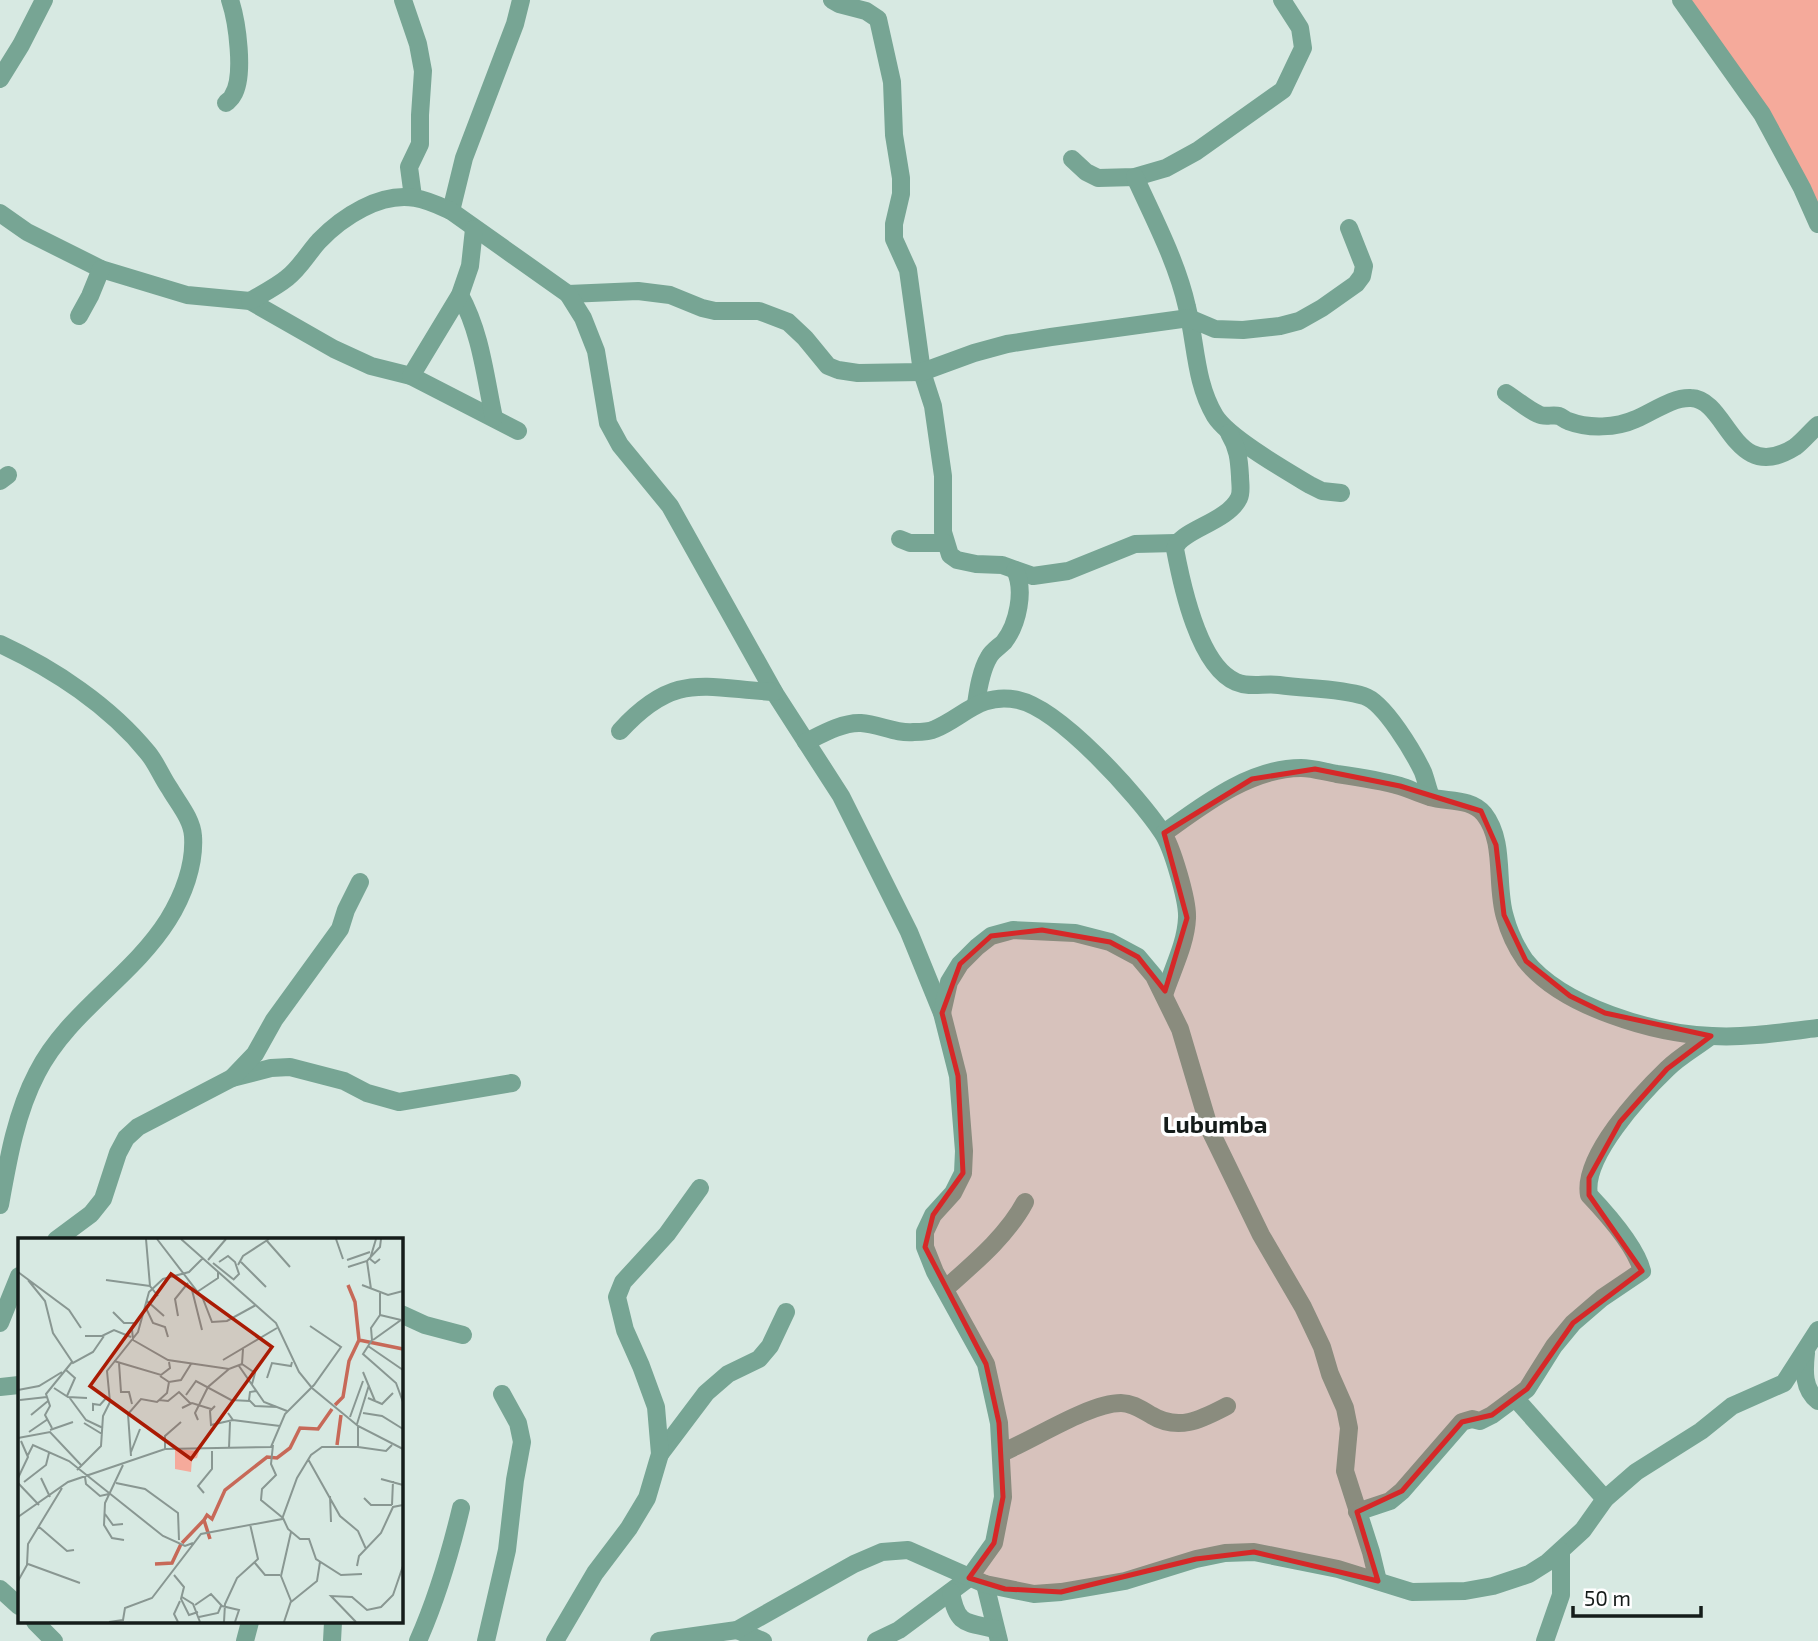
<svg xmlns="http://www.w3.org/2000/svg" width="1818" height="1641" font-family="'Exo 2',sans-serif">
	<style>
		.green { fill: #f5aa9b }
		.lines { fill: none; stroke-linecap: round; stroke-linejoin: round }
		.minor { stroke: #77a594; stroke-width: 18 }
		.marked { fill: #d62828; fill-opacity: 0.2; stroke: #d62828; stroke-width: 5; stroke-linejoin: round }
		.labels { text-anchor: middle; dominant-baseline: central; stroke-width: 7; stroke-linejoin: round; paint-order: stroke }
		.quarter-label { font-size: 24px; font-weight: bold; fill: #151c1a; stroke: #fff }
		.inset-river { fill: none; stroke: #c76958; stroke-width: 3.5 }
		.inset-road { fill: none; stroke: #899792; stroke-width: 2 }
		.view { fill: #aa1b04; fill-opacity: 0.15; stroke: #aa1b04; stroke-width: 3.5 }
		.inset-edge { fill: none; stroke: #151c1a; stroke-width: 3.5 }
	</style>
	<rect width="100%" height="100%" fill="#d7e9e2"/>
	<path class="green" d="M 1691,0 L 1818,0 L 1818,209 Z"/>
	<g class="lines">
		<g class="minor">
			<path d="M 403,0 L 418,44 L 423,71 L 420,115 L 420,144 L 409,167 L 413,197"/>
			<path d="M 832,0 L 839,4 L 866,11 L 878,19 L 892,82 L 894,135 L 901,178 L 901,194 L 894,224 L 894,239 L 908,270 L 922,372 L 933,406 L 943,476 L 943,532 L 950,555 L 957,560 L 976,564 L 1002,565 L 1033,576 L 1068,571 L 1135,544 L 1176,543"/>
			<path d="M 1681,0 L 1762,114 L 1802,188 L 1818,224"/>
			<path d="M 0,79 L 21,45 L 44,0"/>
			<path d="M 226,103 C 228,101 232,98 233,95 C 245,76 237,21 230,0"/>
			<path d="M 1072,159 L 1086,172 L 1098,178 L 1135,177 L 1166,168 L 1197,151 L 1283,90 L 1303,48 L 1300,28 L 1282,0"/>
			<path d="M 1135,177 C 1154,219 1177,262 1187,307 C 1196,343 1195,383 1215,416 C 1229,438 1285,470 1310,485 L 1322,491 L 1341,493"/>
			<path d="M 451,211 L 464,158 L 515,24 L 521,0"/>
			<path d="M 0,213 L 27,232 L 101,269 L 187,295 L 250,301 L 334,349 L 371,366 L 411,376 L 518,431"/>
			<path d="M 568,294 L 638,291 L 670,295 L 702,308 L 715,311 L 759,311 L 788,322 L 805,338 L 828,366 L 838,370 L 858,373 L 922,372 L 974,353 L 1007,344 L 1051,337 L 1189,318 L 1215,329 L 1243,330 L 1280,326 L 1299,321 L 1322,308 L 1356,284 L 1362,276 L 1364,266 L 1349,228"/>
			<path d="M 460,295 C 481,333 485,376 494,418"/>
			<path d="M 250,301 C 262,294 276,287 287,278 C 300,268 308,253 319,241 C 342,217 380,192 415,198 C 428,200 440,206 451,211 L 568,294 L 583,318 L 596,351 L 608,423 L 620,445 L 670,506 L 774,692 L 841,796 L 909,932 L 942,1013 L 958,1076 L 964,1151 L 963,1173 L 953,1193 L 933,1215 L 925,1232 L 925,1247 L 935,1272 L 986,1364 L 999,1423 L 1003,1497 L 994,1543 L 969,1578 L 899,1630 L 876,1641"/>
			<path d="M 79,316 L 90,296 L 101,269"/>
			<path d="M 411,376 L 460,295 L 470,266 L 474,229"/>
			<path d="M 1506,393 C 1517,400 1527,409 1538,414 C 1545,418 1552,414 1559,416 C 1562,417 1565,420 1568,421 C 1589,429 1616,428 1636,419 C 1653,412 1672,397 1691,398 C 1728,399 1733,486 1795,447 C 1803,441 1810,432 1818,425"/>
			<path d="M 1229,433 C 1238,448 1239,459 1240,476 C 1240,483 1242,492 1239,498 C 1227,523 1179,530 1175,549 C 1182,586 1199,666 1236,682 C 1250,688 1265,683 1279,685 C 1307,689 1338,688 1364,696 C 1384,702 1414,753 1423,772 C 1426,780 1428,789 1431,797"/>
			<path d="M 0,481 L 8,475"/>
			<path d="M 900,539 L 910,543 L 945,543"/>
			<path d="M 0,644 C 54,669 110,706 148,753 C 157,764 162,778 170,789 C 178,803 192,819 193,836 C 195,865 183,896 168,920 C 132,977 68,1012 37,1073 C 16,1113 8,1160 0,1205"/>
			<path d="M 976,704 C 978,690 981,670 989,657 C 992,651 999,647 1004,642 C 1018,624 1025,590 1015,570"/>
			<path d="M 620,731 C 675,671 703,688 774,692"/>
			<path d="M 806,742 C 822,734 843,722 861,723 C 879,724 896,734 914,732 C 920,732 929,732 935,729 C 964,717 980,692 1018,700 C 1060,709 1138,796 1162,832 C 1172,846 1188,901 1187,918 C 1186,944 1172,970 1164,995"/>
			<path d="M 1164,833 C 1203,805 1250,768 1301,768 C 1313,768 1325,772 1337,774 C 1358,777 1379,780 1400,786 C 1410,789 1419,794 1430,797 C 1447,802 1471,798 1484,814 C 1506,842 1495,885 1505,917 C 1509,932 1516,947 1525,960 C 1562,1007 1655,1034 1712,1036 C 1747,1038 1784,1032 1818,1028"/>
			<path d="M 942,1013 L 949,982 L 960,964 L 977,947 L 991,936 L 1013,930 L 1075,933 L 1110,942 L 1138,957 L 1154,976 L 1180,1029 L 1210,1130 L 1261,1235 L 1303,1307 L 1322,1347 L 1330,1374 L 1345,1408 L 1349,1428 L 1345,1471 L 1371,1552 L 1378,1581"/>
			<path d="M 232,1078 L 271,1068 L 290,1067 L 344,1081 L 367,1093 L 399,1102 L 512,1083"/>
			<path d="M 56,1240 L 91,1214 L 103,1199 L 118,1153 L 126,1138 L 138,1127 L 232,1078 L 255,1054 L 274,1020 L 340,929 L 346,910 L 360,882"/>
			<path d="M 945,1289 C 973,1264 1007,1236 1025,1202"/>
			<path d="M 401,1314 L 425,1325 L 463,1335"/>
			<path d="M 0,1323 L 19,1276"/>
			<path d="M 1806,1353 C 1804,1371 1803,1389 1818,1401"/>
			<path d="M 0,1387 L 19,1385"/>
			<path d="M 1515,1398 L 1605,1499"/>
			<path d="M 1001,1453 C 1033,1440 1089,1403 1121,1403 C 1133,1403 1142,1410 1151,1415 C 1179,1432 1202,1419 1227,1406"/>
			<path d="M 660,1454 L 706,1393 L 728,1374 L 759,1359 L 770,1346 L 786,1312"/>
			<path d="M 1357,1512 L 1390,1501 L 1402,1491 L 1462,1422 L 1472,1419 L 1480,1421 L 1492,1415 L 1527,1389 L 1554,1346 L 1573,1323 L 1602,1298 L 1642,1271 C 1636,1247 1606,1213 1589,1195 C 1582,1157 1641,1094 1667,1069 C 1680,1056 1697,1047 1711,1036"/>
			<path d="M 985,1584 L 999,1641"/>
			<path d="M 0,1589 L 19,1606"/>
			<path d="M 951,1592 C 957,1626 966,1622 995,1629"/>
			<path d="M 35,1622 L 54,1641"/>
			<path d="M 737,1630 L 763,1641"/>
			<path d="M 245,1641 L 250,1622"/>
			<path d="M 332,1641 L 333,1622"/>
			<path d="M 418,1641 C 437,1598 450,1554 461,1508"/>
			<path d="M 486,1641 L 507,1550 L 515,1480 L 522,1442 L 518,1423 L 502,1394"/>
			<path d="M 555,1641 L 595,1573 L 629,1528 L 647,1498 L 660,1454 L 656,1407 L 641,1366 L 625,1330 L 617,1297 L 623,1282 L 667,1234 L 700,1188"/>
			<path d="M 659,1641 L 737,1630 L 854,1564 L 882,1552 L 908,1550 L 985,1584 L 1034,1594 L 1061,1592 L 1125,1581 L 1196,1559 L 1225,1553 L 1254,1552 L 1338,1569 L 1412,1592 L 1465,1591 L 1493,1586 L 1529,1574 L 1548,1562 L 1583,1530 L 1605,1499 L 1636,1472 L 1701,1431 L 1732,1406 L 1784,1383 L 1818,1330"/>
			<path d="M 1545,1641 L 1561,1595 L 1561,1551"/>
		</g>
	</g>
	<path class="marked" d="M 1315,769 L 1400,786 L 1481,811 L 1496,845 L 1504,915 L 1526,961 L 1570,996 L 1605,1013 L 1711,1036 L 1667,1069 L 1620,1122 L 1589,1178 L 1589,1195 L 1642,1271 L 1573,1323 L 1527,1389 L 1492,1415 L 1462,1422 L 1402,1491 L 1357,1512 L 1378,1581 L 1254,1552 L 1196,1559 L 1061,1592 L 1005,1589 L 969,1578 L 994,1543 L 1003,1497 L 999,1423 L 986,1364 L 925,1247 L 933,1215 L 963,1173 L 958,1076 L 942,1013 L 960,964 L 991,936 L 1042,930 L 1110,942 L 1138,957 L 1165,991 L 1187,918 L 1164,833 L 1252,779 Z"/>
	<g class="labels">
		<g class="quarter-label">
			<text x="1215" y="1123">Lubumba</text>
		</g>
	</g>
	<g transform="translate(18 1238)">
		<rect width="385" height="385" fill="#d7e9e2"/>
		<path d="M 157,211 L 181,213 L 179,220 L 174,221 L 173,234 L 157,231 Z" fill="#f5aa9b"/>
		<path class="inset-river" d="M 330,47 L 337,64 L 341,102 L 385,111M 317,167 L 325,159 L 331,123 L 341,102M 319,207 L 323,177M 192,301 L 186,282 L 189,277 L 194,281 L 207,252 L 249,219 L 259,220 L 272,210 L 282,190 L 300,191 L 314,171M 164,305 L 186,282M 137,326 L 154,325 L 163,306"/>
		<path class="inset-road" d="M 128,1 L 132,48 L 140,58M 139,1 L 185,61 L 194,84 L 209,83 L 238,67M 163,1 L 258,85 L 281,134 L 294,150 L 340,188 L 385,211M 318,1 L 325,21M 358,1 L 352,21 L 357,25 L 362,21M 249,3 L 272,29M 190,22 L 208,1M 329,22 L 352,14M 349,23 L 353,51M 201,24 L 210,18 L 217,24 L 221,36 L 215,42M 223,24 L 248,49M 195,25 L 215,41M 220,27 L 225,18 L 251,1M 330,29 L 349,23 L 362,9 L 363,1M 0,34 L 51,72 L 63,90M 10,42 L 27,63 L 35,95 L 55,125 L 75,114 L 86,98M 88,42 L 132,48M 344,47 L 370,57 L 385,53M 174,52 L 184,92M 179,54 L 200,40 L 200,34M 362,55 L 362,77 L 353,90 L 354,102 L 345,116 L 378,145 L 385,164M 129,63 L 146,78M 128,70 L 135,85 L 147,89 L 150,99M 95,74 L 106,85 L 118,85M 362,77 L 383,82M 160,78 L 157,61 L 170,45M 121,82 L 114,91 L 115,102 L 150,122 L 211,131 L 224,126 L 225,111M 67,98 L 84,98 L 96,92 L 113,99M 355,102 L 383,82M 350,108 L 385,132M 205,122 L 259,90M 96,123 L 143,137 L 152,130 L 151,124M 101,125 L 103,154 L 111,154 L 114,166M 224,126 L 237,135 L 234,146M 221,128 L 246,164 L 269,173M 48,132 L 57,140 L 49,158M 345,134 L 357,163M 142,138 L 151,144 L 163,142 L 173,126M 249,140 L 254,125 L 273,128 L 274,124M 36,150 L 50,159 L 69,160M 0,152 L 21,148 L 44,134M 238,153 L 232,154 L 231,162 L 237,168 L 259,169M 168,157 L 178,143 L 213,162 L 232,163M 51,159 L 68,182 L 85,190M 350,160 L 364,166 L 375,155M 2,162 L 29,159M 141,162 L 150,163 L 161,154 L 173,166M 197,168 L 192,173 L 193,187 L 215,182M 164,170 L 174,165 L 193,171M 75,173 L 75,166 L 82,167 L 89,159M 210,175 L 215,182 L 262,188M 345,175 L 364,178 L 385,191M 13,177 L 30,163M 332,179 L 345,143M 180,182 L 177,175 L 190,149 L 211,131M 66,185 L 84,196M 339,186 L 351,147M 34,190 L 27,177 L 32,168 L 28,156 L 54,124M 32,192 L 55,184M 11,194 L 30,181M 0,200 L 32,194 L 63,227M 255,207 L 253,226 L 258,237 L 244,251 L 243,262 L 265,280M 340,209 L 368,213 L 374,207M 211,210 L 212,184M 147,211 L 147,198 L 163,184M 113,214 L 122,191M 10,217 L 15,207 L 51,223 L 145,298 L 167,308 L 175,305M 113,218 L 110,176 L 123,161 L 139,164 L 149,155 L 151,144M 290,221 L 322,278 L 340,293 L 348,311M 105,227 L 87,265 L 86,287 L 94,300 L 106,302M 59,232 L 83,208 L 85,178 L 92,164 L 89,133 L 120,94 L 131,54 L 145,41 L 171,34 L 185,20M 67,239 L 68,246 L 82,258 L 91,256M 0,240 L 10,219 L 3,203M 23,240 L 32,259M 363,241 L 385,247M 6,244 L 28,227 L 31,215M 0,245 L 21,267M 98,245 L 127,251 L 160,275 L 161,302M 186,255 L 180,248 L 194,231 L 194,213M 312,258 L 313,284M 346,260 L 353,267 L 374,267M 374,267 L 375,243M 87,276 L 95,287 L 105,286M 0,279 L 50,244 L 147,211 L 253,209 L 267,176 L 296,147 L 323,109 L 292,88M 265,280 L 270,291 L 282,301 L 291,301 L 298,321 L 323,337 L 344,336M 20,288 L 49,313 L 56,312M 237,325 L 247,337 L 262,337M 10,326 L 62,345M 339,328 L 341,318 L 363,295 L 375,269 L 385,267M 156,337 L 166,349 L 163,361 L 171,377 L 180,374M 0,343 L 9,327 L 10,306 L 44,250M 164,359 L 175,366 L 182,384M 273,364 L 299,343 L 302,324M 177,367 L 193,356 L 204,368 L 221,372 L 217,384M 181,379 L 200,375 L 203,368M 91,384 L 105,382 L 107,370 L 134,360 L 183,296 L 264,281 L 279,240 L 293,217 L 304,209 L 340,209 L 340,188M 160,384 L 156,376 L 162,363M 206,384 L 207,366 L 219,340 L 240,321 L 232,286M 266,384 L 273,363 L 263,338 L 273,294M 338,384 L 313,358 L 334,359 L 349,372 L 363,369 L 375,357 L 385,328"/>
		<path class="view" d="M 153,36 L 254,109 L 173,221 L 72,148 Z"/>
		<rect width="385" height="385" class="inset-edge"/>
	</g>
	<path d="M1573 1606v10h128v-10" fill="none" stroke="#151c1a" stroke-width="3.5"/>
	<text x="1584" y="1606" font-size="21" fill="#151c1a" stroke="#ffffff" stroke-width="5" paint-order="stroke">50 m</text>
</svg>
